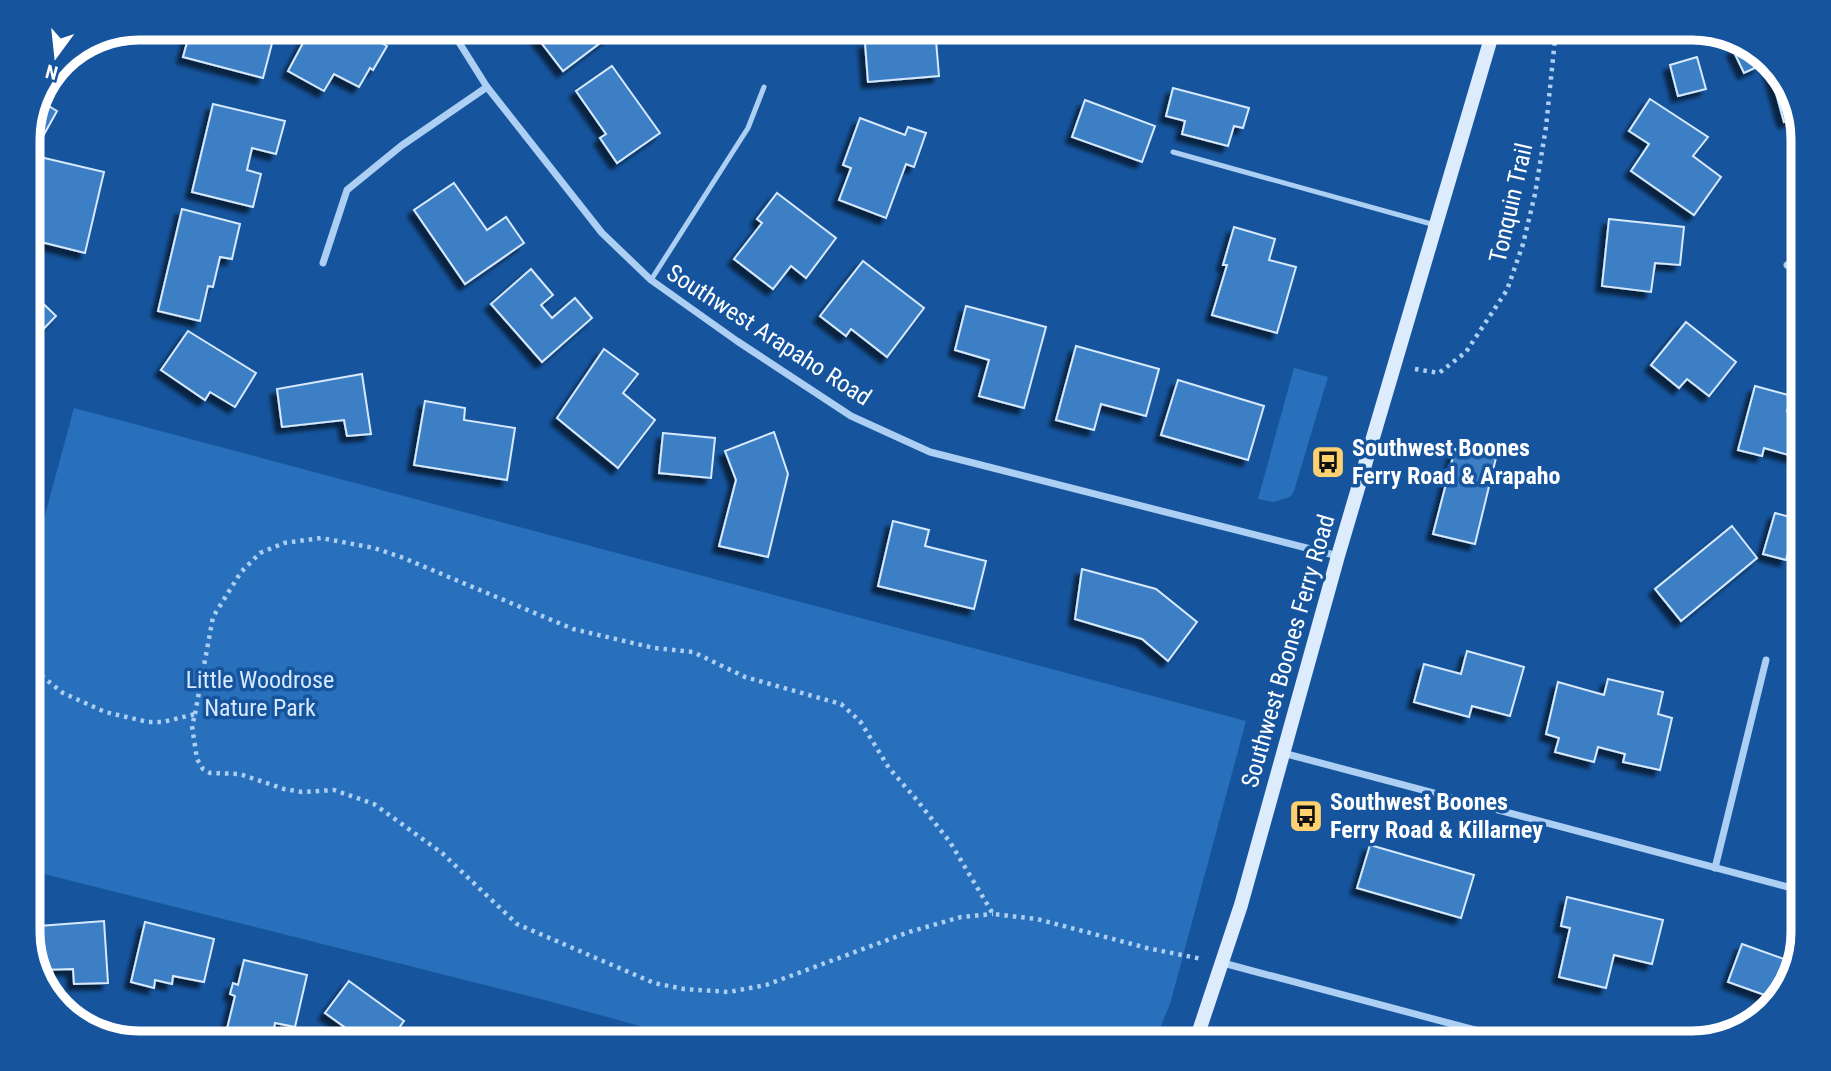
<svg xmlns="http://www.w3.org/2000/svg" width="1831" height="1071" font-family="'Roboto Condensed',sans-serif">
	<style>
		.green { fill: #2970bc }
		.building { fill: #3e7fc4; stroke: #d6e9fd; stroke-width: 2; filter: url(#shadow) }
		.lines { fill: none; stroke-linecap: round; stroke-linejoin: round }
		.path { stroke: #adcff3; stroke-width: 4.5; stroke-dasharray: 3.5 5; stroke-linecap: butt }
		.service { stroke: #adcff3; stroke-width: 5 }
		.minor { stroke: #adcff3; stroke-width: 7 }
		.secondary { stroke: #ddecfd; stroke-width: 14 }
		.labels { text-anchor: middle; dominant-baseline: central; stroke-width: 7; stroke-linejoin: round; paint-order: stroke }
		.street-label { font-size: 24px; fill: #fff; stroke: #16559e }
		.poi-label { font-size: 24px; font-weight: bold; fill: #fff; stroke: #16559e; text-anchor: start }
		.park-label { font-size: 24px; fill: #d6e9fd; stroke: #16559e }
		.rim { fill: none; stroke: #fff; stroke-width: 9 }
	</style>
	<defs>
		<filter id="shadow"><feDropShadow dx="-6" dy="6" stdDeviation="2" flood-color="#0009"/></filter>
	</defs>
	<rect width="100%" height="100%" fill="#16559e"/>
	<g class="green">
		<path d="M 1294,368 L 1328,377 L 1294,491 L 1290,497 L 1274,502 L 1258,499 Z"/>
		<path d="M 74,408 L 1246,721 L 1170,1004 L 1154,1043 L 702,1043 L 545,1000 L 28,870 L 28,578 Z"/>
	</g>
	<g class="building">
		<path d="M 191,28 L 276,28 L 263,78 L 183,57 Z"/>
		<path d="M 311,28 L 355,28 L 387,46 L 373,70 L 370,68 L 359,87 L 334,74 L 324,91 L 288,71 Z"/>
		<path d="M 530,28 L 620,28 L 563,71 Z"/>
		<path d="M 869,28 L 935,28 L 939,76 L 868,82 L 865,43 L 890,41 L 889,31 L 869,32 Z"/>
		<path d="M 1746,43 L 1759,66 L 1744,73 L 1733,50 Z"/>
		<path d="M 1697,57 L 1706,89 L 1678,96 L 1670,65 Z"/>
		<path d="M 1768,64 L 1788,83 L 1798,118 L 1784,122 Z"/>
		<path d="M 612,66 L 660,133 L 617,163 L 600,138 L 606,134 L 576,91 Z"/>
		<path d="M 1173,88 L 1249,108 L 1243,128 L 1234,126 L 1228,146 L 1182,134 L 1185,121 L 1166,116 Z"/>
		<path d="M 1650,99 L 1708,137 L 1693,156 L 1721,177 L 1694,215 L 1631,171 L 1649,144 L 1629,131 Z"/>
		<path d="M 1085,100 L 1155,126 L 1142,162 L 1072,137 Z"/>
		<path d="M 42,102 L 57,111 L 32,156 L 28,154 L 28,132 Z"/>
		<path d="M 213,104 L 285,121 L 276,154 L 252,148 L 247,170 L 261,174 L 253,207 L 192,192 Z"/>
		<path d="M 860,118 L 905,135 L 908,127 L 926,133 L 914,167 L 906,164 L 886,218 L 839,200 L 851,168 L 843,165 Z"/>
		<path d="M 40,157 L 104,172 L 85,253 L 41,242 L 28,241 L 28,209 Z"/>
		<path d="M 454,183 L 487,230 L 506,217 L 524,243 L 465,284 L 414,210 Z"/>
		<path d="M 777,193 L 836,238 L 806,278 L 791,266 L 773,289 L 734,259 L 762,223 L 757,219 Z"/>
		<path d="M 182,209 L 240,224 L 232,259 L 220,257 L 213,287 L 208,286 L 200,321 L 158,311 Z"/>
		<path d="M 1609,219 L 1684,227 L 1680,265 L 1655,263 L 1651,292 L 1602,286 Z"/>
		<path d="M 1234,227 L 1275,239 L 1269,260 L 1296,267 L 1277,333 L 1212,315 L 1227,265 L 1223,265 Z"/>
		<path d="M 863,261 L 924,308 L 887,357 L 851,329 L 846,336 L 820,316 Z"/>
		<path d="M 531,269 L 553,295 L 541,305 L 552,318 L 575,298 L 592,318 L 542,362 L 491,304 Z"/>
		<path d="M 28,289 L 56,316 L 28,345 Z"/>
		<path d="M 966,306 L 1046,327 L 1024,408 L 979,396 L 989,360 L 955,350 Z"/>
		<path d="M 1686,322 L 1736,362 L 1709,396 L 1687,379 L 1679,388 L 1651,365 Z"/>
		<path d="M 188,331 L 256,373 L 235,407 L 210,392 L 205,400 L 161,370 Z"/>
		<path d="M 1076,346 L 1159,369 L 1146,416 L 1101,404 L 1094,430 L 1056,420 Z"/>
		<path d="M 604,349 L 638,374 L 623,393 L 655,420 L 618,468 L 557,418 Z"/>
		<path d="M 362,374 L 371,434 L 347,436 L 344,420 L 282,427 L 277,389 Z"/>
		<path d="M 1178,380 L 1264,406 L 1248,460 L 1161,435 Z"/>
		<path d="M 1755,386 L 1792,396 L 1787,411 L 1803,416 L 1803,459 L 1764,448 L 1762,456 L 1738,450 Z"/>
		<path d="M 425,401 L 465,408 L 464,420 L 515,428 L 507,480 L 414,465 Z"/>
		<path d="M 774,432 L 788,474 L 768,557 L 719,546 L 736,480 L 725,451 Z"/>
		<path d="M 663,433 L 715,438 L 711,478 L 659,473 Z"/>
		<path d="M 1455,449 L 1496,458 L 1475,544 L 1433,534 Z"/>
		<path d="M 1775,513 L 1797,519 L 1786,560 L 1763,554 Z"/>
		<path d="M 893,521 L 929,530 L 925,546 L 986,561 L 974,609 L 878,586 Z"/>
		<path d="M 1732,526 L 1757,558 L 1681,621 L 1655,589 Z"/>
		<path d="M 1082,569 L 1156,589 L 1197,622 L 1168,661 L 1142,639 L 1075,619 Z"/>
		<path d="M 1467,651 L 1524,667 L 1510,716 L 1472,706 L 1469,717 L 1414,702 L 1424,664 L 1461,674 Z"/>
		<path d="M 1608,679 L 1663,692 L 1658,714 L 1672,718 L 1660,770 L 1623,762 L 1625,754 L 1598,747 L 1594,762 L 1555,752 L 1559,738 L 1546,734 L 1558,682 L 1604,695 Z"/>
		<path d="M 1370,845 L 1474,875 L 1461,918 L 1357,888 Z"/>
		<path d="M 1567,897 L 1663,920 L 1652,964 L 1614,955 L 1606,988 L 1559,977 L 1570,928 L 1561,926 Z"/>
		<path d="M 104,921 L 108,983 L 74,984 L 73,969 L 41,970 L 39,926 Z"/>
		<path d="M 145,922 L 214,939 L 204,982 L 173,976 L 172,984 L 155,980 L 154,988 L 131,982 Z"/>
		<path d="M 1742,944 L 1795,963 L 1788,988 L 1776,999 L 1728,982 Z"/>
		<path d="M 244,960 L 307,975 L 295,1027 L 275,1023 L 271,1043 L 250,1043 L 225,1037 L 235,996 L 230,994 L 233,983 L 238,985 Z"/>
		<path d="M 349,981 L 404,1021 L 388,1043 L 348,1043 L 354,1034 L 325,1013 Z"/>
	</g>
	<g class="lines">
		<g class="path">
			<path d="M 1554,28 L 1555,39"/>
			<path d="M 1415,369 L 1439,373 L 1466,352 L 1507,290 L 1523,244 L 1535,194 L 1546,127 L 1555,39 L 1576,28"/>
			<path d="M 28,665 L 63,693 L 105,712 L 148,722 L 163,722 L 195,714 L 192,726 L 197,759 L 203,769 L 210,773 L 240,774 L 284,789 L 302,792 L 334,790 L 374,804 L 442,853 L 517,924 L 654,983 L 684,989 L 729,992 L 766,985 L 909,932 L 961,917 L 993,914"/>
			<path d="M 195,714 L 213,617 L 241,572 L 260,553 L 284,543 L 321,538 L 374,548 L 401,557 L 573,629 L 654,648 L 693,652 L 745,677 L 841,704 L 860,721 L 889,768 L 916,799 L 950,842 L 993,914 L 1037,919 L 1147,948 L 1202,959"/>
		</g>
		<g class="service">
			<path d="M 1173,152 L 1435,225"/>
			<path d="M 651,280 L 748,128 L 764,87"/>
		</g>
		<g class="minor">
			<path d="M 450,28 L 487,87 L 602,233 L 651,280 L 737,341 L 851,416 L 930,452 L 1338,556"/>
			<path d="M 323,263 L 347,190 L 401,146 L 487,87"/>
			<path d="M 1787,265 L 1803,258"/>
			<path d="M 1283,753 L 1803,891"/>
			<path d="M 1715,868 L 1766,660"/>
			<path d="M 1223,963 L 1524,1043"/>
		</g>
		<path class="secondary" d="M 1195,1043 L 1241,905 L 1338,556 L 1494,28"/>
	</g>
	<defs>
		<g id="bus-square" transform="scale(1.75)"><rect x="-9" y="-9" width="18" height="18" rx="4" fill="#ffd170" stroke="#16559e"/><path d="M-5-6H5V4H4V6H2V4H-2V6H-4V4H-5ZM-3.5-4V0h7V-4ZM-3.5 1.2v1.5H-2V1.2ZM2 1.2v1.5H3.5V1.2Z" fill="#111"/></g>
	</defs>
	<g fill-rule="evenodd">
		<use href="#bus-square" x="1328" y="462"/>
		<use href="#bus-square" x="1306" y="816"/>
	</g>
	<g class="labels">
		<g class="street-label">
			<text transform="translate(1511 203) rotate(-77)">Tonquin Trail</text>
			<text transform="translate(769 335) rotate(33)">Southwest Arapaho Road</text>
			<text transform="translate(1288 651) rotate(-74)">Southwest Boones Ferry Road</text>
		</g>
		<g class="poi-label">
			<text x="1352" y="448">Southwest Boones<tspan x="1352" dy="28">Ferry Road &amp; Arapaho</tspan></text>
			<text x="1330" y="802">Southwest Boones<tspan x="1330" dy="28">Ferry Road &amp; Killarney</tspan></text>
		</g>
		<g class="park-label">
			<text x="260" y="680">Little Woodrose<tspan x="260" dy="28">Nature Park</tspan></text>
		</g>
	</g>
	<path d="M0 0H1831V1071H0ZM139 40H1692A99 99 0 0 1 1791 139V932A99 99 0 0 1 1692 1031H139A99 99 0 0 1 40 932V139A99 99 0 0 1 139 40Z" fill="#16559e" fill-rule="evenodd"/>
	<path class="rim" d="M139 40H1692A99 99 0 0 1 1791 139V932A99 99 0 0 1 1692 1031H139A99 99 0 0 1 40 932V139A99 99 0 0 1 139 40Z"/>
	<g transform="translate(56 56) rotate(195)" stroke="#16559e" stroke-width="5" paint-order="stroke">
	<path d="M0-5L12 26L0 18L-12 26Z" fill="#ffffff"/>
	<text y="-10" font-size="19" font-weight="bold" text-anchor="middle" fill="#ffffff">N</text>
	</g>
</svg>
